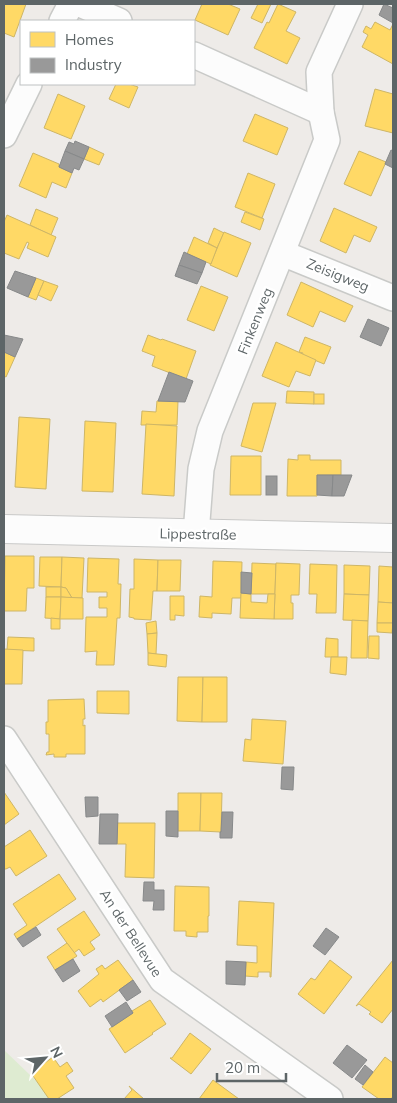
<svg xmlns="http://www.w3.org/2000/svg" width="397" height="1103" font-family="Mulish,sans-serif">
	<style>
		.green { fill: #deebd1 }
		.homes { fill: #ffd966; stroke: #ceb666 }
		.industry { fill: #999; stroke: #87898a }
		.lines { fill: none; stroke-linecap: round; stroke-linejoin: round }
		.street-casing { stroke: #c9cac8; stroke-width: 28 }
		.secondary-casing { stroke: #c9c9c8; stroke-width: 30 }
		.street { stroke: #fcfcfc; stroke-width: 25 }
		.secondary { stroke: #fcfcfc; stroke-width: 28 }
		.labels { text-anchor: middle; dominant-baseline: central; stroke-width: 5; stroke-linejoin: round; paint-order: stroke }
		.street-label { font-size: 14px; fill: #5d6567; stroke: #fff }
	</style>
	<rect width="100%" height="100%" fill="#eeebe8"/>
	<path class="green" d="M 4,1050 L 55,1099 L 4,1099 Z"/>
	<g class="homes">
		<path d="M 4,4 L 26,4 L 14,37 L 4,33 Z"/>
		<path d="M 202,4 L 228,4 L 240,9 L 228,35 L 195,20 Z"/>
		<path d="M 258,4 L 271,4 L 262,23 L 251,18 Z"/>
		<path d="M 278,4 L 296,12 L 286,31 L 300,38 L 287,64 L 254,48 L 267,22 L 269,23 Z"/>
		<path d="M 375,22 L 390,30 L 393,24 L 393,64 L 362,47 L 368,35 L 363,32 L 366,26 L 371,29 Z"/>
		<path d="M 116,84 L 129,84 L 138,87 L 129,108 L 109,99 Z"/>
		<path d="M 375,89 L 393,94 L 393,133 L 365,126 Z"/>
		<path d="M 58,94 L 85,106 L 71,139 L 44,128 Z"/>
		<path d="M 255,114 L 288,128 L 277,155 L 243,141 Z"/>
		<path d="M 89,147 L 104,154 L 99,165 L 84,159 Z"/>
		<path d="M 359,151 L 386,162 L 371,196 L 344,184 Z"/>
		<path d="M 33,153 L 59,164 L 59,167 L 72,173 L 66,188 L 52,182 L 46,198 L 19,186 Z"/>
		<path d="M 248,173 L 275,184 L 262,218 L 235,207 Z"/>
		<path d="M 334,208 L 377,227 L 370,242 L 354,235 L 346,253 L 320,241 Z"/>
		<path d="M 36,209 L 58,218 L 51,235 L 30,225 Z"/>
		<path d="M 245,212 L 264,219 L 260,230 L 241,222 Z"/>
		<path d="M 7,215 L 56,237 L 48,257 L 27,248 L 29,243 L 27,242 L 19,259 L 4,253 L 4,222 Z"/>
		<path d="M 214,228 L 224,233 L 217,248 L 208,243 Z"/>
		<path d="M 224,232 L 251,243 L 237,277 L 210,265 Z"/>
		<path d="M 194,237 L 217,248 L 211,264 L 187,254 Z"/>
		<path d="M 36,278 L 44,281 L 36,300 L 28,297 Z"/>
		<path d="M 44,281 L 58,286 L 51,301 L 38,295 Z"/>
		<path d="M 301,282 L 353,306 L 345,322 L 320,311 L 313,327 L 287,315 Z"/>
		<path d="M 201,286 L 228,297 L 214,331 L 187,320 Z"/>
		<path d="M 148,335 L 161,340 L 162,339 L 196,351 L 186,379 L 152,366 L 155,356 L 142,351 Z"/>
		<path d="M 305,337 L 331,347 L 324,364 L 302,355 L 303,353 L 299,352 Z"/>
		<path d="M 276,342 L 316,360 L 310,376 L 296,371 L 289,387 L 262,376 Z"/>
		<path d="M 4,352 L 15,357 L 6,377 L 4,376 Z"/>
		<path d="M 287,391 L 314,392 L 314,404 L 286,403 Z"/>
		<rect x="314" y="394" width="10" height="10"/>
		<path d="M 157,401 L 178,401 L 177,425 L 141,425 L 142,411 L 156,412 Z"/>
		<path d="M 253,403 L 276,403 L 262,452 L 241,446 Z"/>
		<path d="M 19,417 L 50,419 L 46,489 L 15,487 Z"/>
		<path d="M 85,421 L 116,423 L 113,492 L 82,491 Z"/>
		<path d="M 146,424 L 177,426 L 174,496 L 142,494 Z"/>
		<path d="M 298,455 L 310,455 L 310,460 L 341,460 L 341,475 L 317,475 L 317,496 L 287,496 L 288,459 L 298,460 Z"/>
		<path d="M 231,456 L 261,456 L 261,495 L 230,495 Z"/>
		<path d="M 5,556 L 34,556 L 34,588 L 27,588 L 26,611 L 4,611 Z"/>
		<path d="M 40,557 L 62,557 L 61,587 L 39,586 Z"/>
		<path d="M 62,557 L 84,558 L 82,598 L 72,598 L 66,588 L 61,587 Z"/>
		<path d="M 88,558 L 119,559 L 118,584 L 121,584 L 120,618 L 117,618 L 114,665 L 96,665 L 97,651 L 85,652 L 86,617 L 107,617 L 107,608 L 99,608 L 99,597 L 107,597 L 107,592 L 87,592 Z"/>
		<path d="M 134,559 L 158,560 L 157,591 L 153,591 L 151,620 L 134,619 L 134,618 L 129,617 L 130,589 L 134,589 Z"/>
		<path d="M 158,560 L 181,560 L 180,591 L 157,591 Z"/>
		<path d="M 213,561 L 242,562 L 241,598 L 232,598 L 231,614 L 212,613 L 212,618 L 199,617 L 200,596 L 212,597 Z"/>
		<path d="M 252,563 L 276,564 L 275,594 L 251,594 Z"/>
		<path d="M 276,563 L 300,564 L 299,595 L 291,595 L 291,603 L 293,603 L 293,619 L 274,619 Z"/>
		<path d="M 310,564 L 337,565 L 336,613 L 316,613 L 317,594 L 309,594 Z"/>
		<path d="M 344,565 L 370,566 L 369,595 L 344,594 Z"/>
		<path d="M 379,566 L 393,567 L 393,603 L 378,602 Z"/>
		<rect x="46" y="587" width="15" height="10"/>
		<path d="M 61,587 L 66,588 L 72,598 L 61,597 Z"/>
		<path d="M 241,593 L 251,594 L 251,602 L 267,603 L 268,594 L 275,594 L 274,619 L 240,618 Z"/>
		<path d="M 344,594 L 369,595 L 368,621 L 343,620 Z"/>
		<path d="M 170,596 L 184,596 L 184,616 L 175,615 L 175,620 L 170,620 Z"/>
		<path d="M 46,597 L 61,597 L 60,619 L 45,618 Z"/>
		<path d="M 61,597 L 83,598 L 83,619 L 60,619 Z"/>
		<path d="M 378,602 L 393,603 L 393,623 L 377,623 Z"/>
		<path d="M 51,618 L 60,619 L 60,629 L 51,629 Z"/>
		<path d="M 352,620 L 368,621 L 367,658 L 351,658 Z"/>
		<path d="M 156,621 L 157,633 L 147,634 L 146,623 Z"/>
		<path d="M 377,623 L 393,623 L 392,633 L 377,632 Z"/>
		<path d="M 157,633 L 156,654 L 148,653 L 147,634 Z"/>
		<path d="M 369,636 L 379,636 L 379,659 L 368,658 Z"/>
		<path d="M 8,637 L 34,638 L 34,651 L 7,650 Z"/>
		<path d="M 326,638 L 338,639 L 338,657 L 325,657 Z"/>
		<path d="M 4,649 L 23,650 L 22,684 L 4,684 Z"/>
		<path d="M 148,653 L 167,655 L 166,667 L 148,665 Z"/>
		<path d="M 331,657 L 347,657 L 346,675 L 330,673 Z"/>
		<path d="M 178,677 L 203,677 L 202,722 L 177,721 Z"/>
		<path d="M 203,677 L 227,677 L 227,722 L 202,722 Z"/>
		<path d="M 97,691 L 129,691 L 129,714 L 97,713 Z"/>
		<path d="M 84,699 L 85,719 L 83,719 L 83,726 L 85,725 L 85,754 L 66,754 L 66,757 L 54,757 L 54,754 L 46,755 L 47,752 L 49,752 L 49,734 L 46,734 L 46,722 L 48,722 L 48,700 Z"/>
		<path d="M 252,719 L 286,721 L 283,764 L 243,761 L 245,739 L 251,740 Z"/>
		<path d="M 4,792 L 19,814 L 4,825 Z"/>
		<path d="M 178,793 L 201,793 L 200,831 L 178,831 Z"/>
		<path d="M 201,793 L 222,793 L 221,832 L 200,831 Z"/>
		<path d="M 117,823 L 155,823 L 154,878 L 125,877 L 126,844 L 117,844 Z"/>
		<path d="M 30,830 L 47,856 L 16,876 L 10,867 L 6,869 L 4,869 L 4,847 Z"/>
		<path d="M 59,874 L 76,899 L 17,939 L 14,934 L 27,925 L 13,904 Z"/>
		<path d="M 175,886 L 209,887 L 209,916 L 208,916 L 208,932 L 197,932 L 197,937 L 186,936 L 186,931 L 174,931 Z"/>
		<path d="M 239,901 L 274,903 L 271,977 L 270,977 L 270,972 L 258,972 L 258,977 L 245,976 L 246,962 L 257,963 L 257,946 L 237,945 Z"/>
		<path d="M 84,911 L 100,935 L 90,942 L 95,949 L 84,956 L 79,949 L 74,953 L 57,929 Z"/>
		<path d="M 67,943 L 77,956 L 55,970 L 47,957 Z"/>
		<path d="M 118,960 L 133,980 L 103,1002 L 101,999 L 90,1007 L 78,991 L 99,974 L 96,969 L 102,965 L 105,969 Z"/>
		<path d="M 330,960 L 352,977 L 324,1014 L 298,994 L 311,978 L 315,980 Z"/>
		<path d="M 393,960 L 393,1009 L 382,1023 L 369,1014 L 371,1012 L 359,1004 L 356,1006 Z"/>
		<path d="M 150,1000 L 166,1024 L 152,1033 L 153,1034 L 125,1053 L 109,1029 L 133,1013 L 132,1011 Z"/>
		<path d="M 190,1033 L 211,1049 L 191,1074 L 170,1058 L 172,1058 Z"/>
		<path d="M 53,1057 L 60,1067 L 67,1062 L 73,1071 L 66,1076 L 74,1088 L 57,1099 L 49,1099 L 31,1073 Z"/>
		<path d="M 385,1057 L 393,1063 L 393,1096 L 391,1099 L 379,1099 L 362,1087 Z"/>
		<path d="M 213,1080 L 239,1099 L 199,1099 Z"/>
		<path d="M 129,1086 L 144,1099 L 124,1099 L 132,1090 Z"/>
	</g>
	<g class="industry">
		<path d="M 384,4 L 393,8 L 393,23 L 379,15 Z"/>
		<path d="M 75,141 L 89,147 L 84,159 L 65,151 L 69,142 L 74,144 Z"/>
		<path d="M 391,150 L 393,151 L 393,168 L 385,164 Z"/>
		<path d="M 65,151 L 84,159 L 79,170 L 74,168 L 72,173 L 59,167 Z"/>
		<path d="M 184,252 L 206,262 L 202,273 L 179,265 Z"/>
		<path d="M 179,265 L 202,273 L 197,284 L 175,276 Z"/>
		<path d="M 15,271 L 36,278 L 28,297 L 7,288 Z"/>
		<path d="M 368,319 L 389,328 L 381,346 L 360,337 Z"/>
		<path d="M 4,335 L 23,339 L 15,357 L 4,352 Z"/>
		<path d="M 169,372 L 193,381 L 185,402 L 158,401 Z"/>
		<path d="M 317,475 L 333,475 L 332,496 L 317,495 Z"/>
		<path d="M 333,475 L 352,475 L 344,496 L 332,496 Z"/>
		<rect x="266" y="476" width="11" height="19"/>
		<path d="M 241,572 L 252,573 L 251,594 L 241,593 Z"/>
		<path d="M 282,767 L 294,767 L 293,790 L 281,789 Z"/>
		<path d="M 85,797 L 98,797 L 98,816 L 86,817 Z"/>
		<path d="M 166,811 L 178,811 L 178,837 L 166,836 Z"/>
		<path d="M 222,812 L 233,812 L 232,838 L 220,838 L 220,832 L 221,832 Z"/>
		<path d="M 100,814 L 118,814 L 117,844 L 99,844 Z"/>
		<path d="M 144,882 L 154,882 L 154,890 L 164,890 L 164,910 L 153,910 L 154,901 L 143,901 Z"/>
		<path d="M 36,927 L 41,935 L 23,947 L 17,939 Z"/>
		<path d="M 326,928 L 339,937 L 325,955 L 313,946 Z"/>
		<path d="M 73,959 L 80,971 L 63,982 L 55,970 Z"/>
		<path d="M 226,961 L 246,962 L 245,985 L 226,984 Z"/>
		<path d="M 133,980 L 141,992 L 127,1001 L 119,990 Z"/>
		<path d="M 126,1002 L 133,1013 L 112,1027 L 105,1016 Z"/>
		<path d="M 347,1045 L 367,1060 L 352,1078 L 333,1063 Z"/>
		<path d="M 365,1065 L 373,1072 L 363,1085 L 355,1079 Z"/>
	</g>
	<g class="lines">
		<g class="street-casing">
			<g id="street">
				<path d="M 80,4 L 119,21"/>
				<path d="M 62,21 L 71,4"/>
				<path d="M 194,55 L 321,112"/>
				<path d="M 4,135 L 29,84"/>
				<path d="M 282,253 L 393,298"/>
				<path d="M 196,534 L 201,469 L 210,431 L 327,140 L 321,112 L 319,72 L 350,4"/>
				<path d="M 4,739 L 162,980 L 330,1099"/>
			</g>
		</g>
		<g class="secondary-casing">
			<path id="secondary" d="M 4,529 L 393,538"/>
		</g>
		<use href="#street" class="street"/>
		<use href="#secondary" class="secondary"/>
	</g>
	<g class="labels">
		<g class="street-label">
			<text transform="translate(338 275) rotate(22)">Zeisigweg</text>
			<text transform="translate(255 321) rotate(-68)">Finkenweg</text>
			<text transform="translate(198 534) rotate(1)">Lippestraße</text>
			<text transform="translate(131 933) rotate(57)">An der Bellevue</text>
		</g>
	</g>
	<rect width="397" height="1103" fill="none" stroke="#5d6567" stroke-width="10"/>
	<rect x="20" y="20" width="175" height="65" fill="#ffffff" stroke="#bec1c2"/>
	<rect x="30" y="32" width="25" height="15" fill="#ffd966" stroke="#bec1c2"/>
	<text x="65" y="45" font-size="15" fill="#5d6567">Homes</text>
	<rect x="30" y="58" width="25" height="15" fill="#999999" stroke="#bec1c2"/>
	<text x="65" y="70" font-size="15" fill="#5d6567">Industry</text>
	<g transform="translate(45 1058) rotate(63)" stroke="#ffffff" stroke-width="4" paint-order="stroke">
	<path d="M0-4L9 19L0 12L-9 19Z" fill="#5d6567"/>
	<text y="-8" font-size="14" font-weight="bold" text-anchor="middle" fill="#5d6567">N</text>
	</g>
	<path d="M217 1073v8h69v-8" fill="none" stroke="#5d6567" stroke-width="2.5"/>
	<text x="225" y="1073" font-size="15" fill="#5d6567" stroke="#ffffff" stroke-width="4" paint-order="stroke">20 m</text>
</svg>
